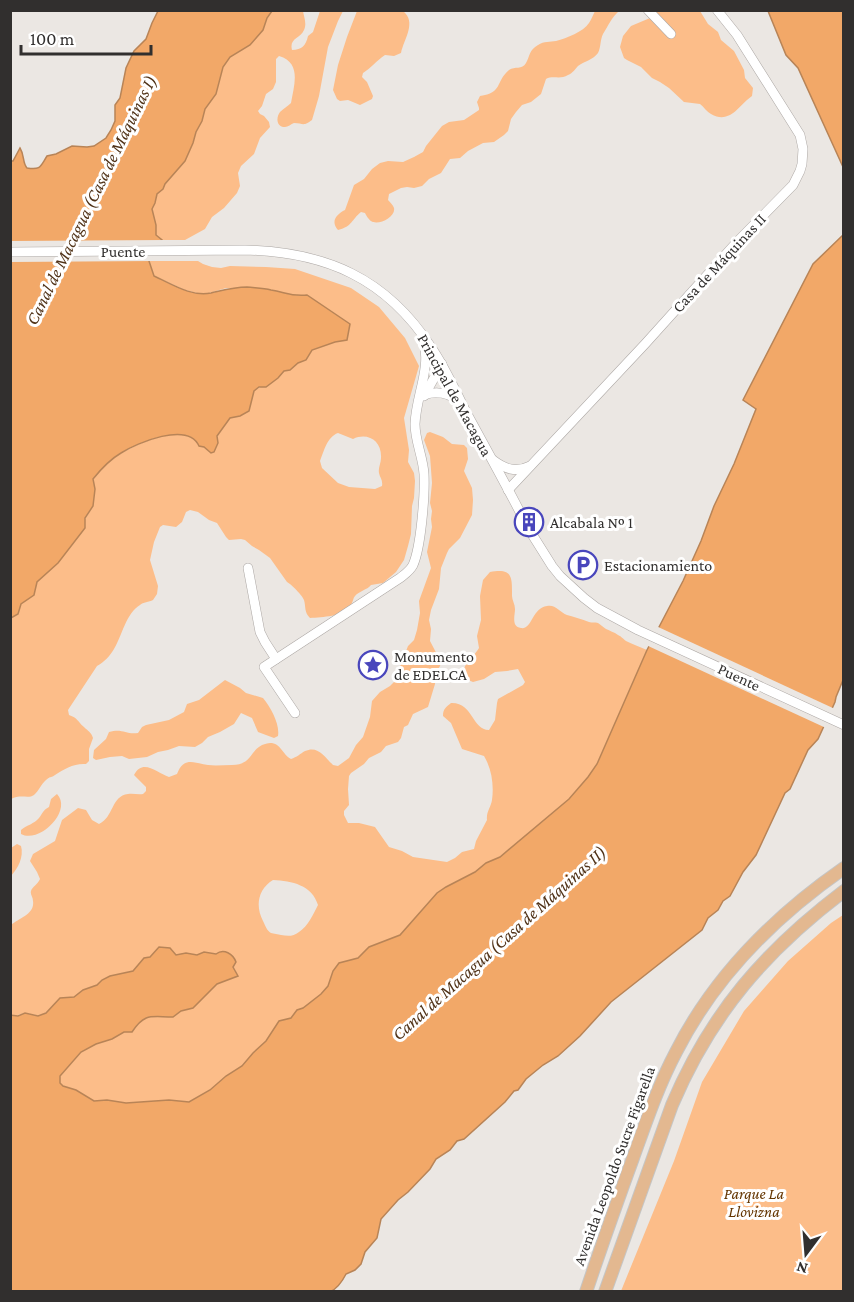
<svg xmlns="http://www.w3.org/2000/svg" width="854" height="1302" font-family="'Crimson Pro',serif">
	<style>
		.green { fill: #fcbd89; fill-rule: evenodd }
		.water { fill: #f2a868; stroke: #b88457; stroke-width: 1.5 }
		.pier { fill: #ebe7e3 }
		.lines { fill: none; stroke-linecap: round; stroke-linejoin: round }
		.minor-tunnel { stroke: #c6c2bf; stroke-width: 9; stroke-dasharray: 9 4.5; stroke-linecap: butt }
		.minor-casing { stroke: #ada8a5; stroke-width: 10 }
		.major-casing { stroke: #c5c5c4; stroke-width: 14 }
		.minor { stroke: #fff; stroke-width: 9 }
		.major { stroke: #e3b890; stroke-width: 12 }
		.labels { text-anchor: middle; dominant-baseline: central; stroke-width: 6; stroke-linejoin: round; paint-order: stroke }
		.street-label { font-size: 16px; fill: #312f2e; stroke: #fff }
		.poi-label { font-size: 16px; fill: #312f2e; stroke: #fff; text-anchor: start }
		.park-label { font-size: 16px; font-style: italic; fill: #643500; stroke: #fff }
		.water-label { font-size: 18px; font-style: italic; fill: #503217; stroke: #fff }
	</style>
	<rect width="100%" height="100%" fill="#ebe7e3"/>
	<g class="green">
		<path d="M 272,11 L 303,11 C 304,17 307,24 304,30 C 300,39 289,38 292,50 C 302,50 306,45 308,36 L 313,32 L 320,11 L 343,11 L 338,21 L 328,47 L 319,96 L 312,120 C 303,127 303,123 294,123 C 291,124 288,127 285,127 C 276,127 276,117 280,112 C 283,109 288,106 291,103 C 294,85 302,63 279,56 L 276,59 L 276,82 L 273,89 L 266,94 L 262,106 L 258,111 L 260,114 L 264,116 L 269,122 L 270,127 L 260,138 L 254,154 L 241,166 L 238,173 L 240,186 L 237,193 L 224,208 L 212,217 L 205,229 L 185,240 L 162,240 L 156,235 L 156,225 L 152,209 L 155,203 L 157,194 L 163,189 L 165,184 L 185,161 L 193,143 L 196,132 L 202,121 L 205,109 L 216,94 L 223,67 L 230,57 L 250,45 L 263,30 L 267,18 Z"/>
		<path d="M 357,11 L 403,11 C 417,22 404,39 401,53 L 394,56 L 385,55 C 376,61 371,68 363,73 L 362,77 L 367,82 L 373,96 L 372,99 L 360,105 L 348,100 L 340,101 L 337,99 L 333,90 L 338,65 L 347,37 Z"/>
		<path d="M 595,11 L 619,11 C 612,17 608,26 603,34 C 600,40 601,47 598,53 C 593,60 585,61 578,66 C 575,69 573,73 568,75 C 560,80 553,75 546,79 L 541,94 L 531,102 L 522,105 L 516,112 L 511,119 L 508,131 L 504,135 L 494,142 L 483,143 L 468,151 L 460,158 L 450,159 L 441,173 L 429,179 L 422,186 L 414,188 L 407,187 L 401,188 L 389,194 L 388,200 C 390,202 393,205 394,208 C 396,217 378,226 371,221 C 369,220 366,215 365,213 L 361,212 C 351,220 353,226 338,230 C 330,221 337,214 345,210 L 354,185 L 364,179 L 372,169 L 380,163 L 388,161 L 403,162 L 414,157 L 423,152 L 426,146 L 442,126 L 449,122 L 464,120 L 479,110 L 479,108 L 477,102 L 480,96 C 503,93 495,82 509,70 C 515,66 522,70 526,63 C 530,56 529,50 538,45 C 544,41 550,42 556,41 C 567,38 583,32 589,23 C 591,20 593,15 595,11 Z"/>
		<path d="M 654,11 L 700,11 L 708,24 L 718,32 L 721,40 L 734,51 L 744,70 L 745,78 L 753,88 L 752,96 C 739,105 730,125 711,114 C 707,112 704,107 700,104 L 684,102 L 669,88 L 660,82 L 652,78 L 641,67 L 627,60 L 624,58 L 620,47 L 623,36 L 631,26 L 650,18 Z"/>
		<path d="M 149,261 L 198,261 L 203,264 L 212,267 L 221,268 L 230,266 L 266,267 L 295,269 L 351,288 L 379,307 L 405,338 L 419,366 L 404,418 L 409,450 L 408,462 L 414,473 L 415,481 L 414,498 L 412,506 L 411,534 L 408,546 L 404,560 L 396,572 L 383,583 L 371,585 C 367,590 359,591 355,596 C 353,598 353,602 351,605 C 342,617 323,617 310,618 C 304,612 306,607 304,600 C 303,596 291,584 287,582 L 270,558 L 259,550 L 252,546 L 245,540 L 241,539 L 229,540 L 226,537 L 217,523 L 209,520 L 198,512 L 190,510 L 186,512 L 182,522 L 176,527 L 163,525 L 160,527 L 154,542 L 150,560 L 158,586 L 157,594 L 153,600 C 149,602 143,602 140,605 C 126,613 122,636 114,649 C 110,656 104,662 97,666 L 68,710 L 69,715 C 78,718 77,721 84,727 C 88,731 91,732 93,738 L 89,749 L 89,761 L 86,764 C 74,763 64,769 55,775 C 49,779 52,775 46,780 C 41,784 39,791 34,795 C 29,799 20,794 11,799 L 11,618 L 18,614 L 20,604 L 34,595 L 37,582 L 58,563 L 93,506 L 95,489 L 93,480 C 96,476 98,471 101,468 C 116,452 172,425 193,437 C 199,440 205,448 211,453 L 217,436 L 230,418 L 240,416 L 249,411 L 253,391 L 278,378 L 284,371 L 290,370 L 298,363 L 306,360 L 312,350 L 335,341 L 307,295 L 295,296 L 271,290 L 226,288 L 209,293 L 197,293 L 185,290 L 154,276 ZM 338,433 L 353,439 C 368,432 382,441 381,458 C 381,463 378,468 379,473 C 380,478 383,480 382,486 L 375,489 L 349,487 L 338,483 L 322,468 L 320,461 C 324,451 327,437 338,433 Z"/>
		<path d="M 430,432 L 443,437 L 452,444 L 464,445 L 467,448 L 468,459 L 464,471 L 472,488 L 473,500 L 472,515 L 460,538 L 449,549 L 447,553 L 441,568 L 439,589 L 431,610 L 429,620 L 431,629 L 430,641 L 441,662 L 440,666 L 436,673 L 435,684 L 428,707 L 413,714 L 408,725 L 404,727 L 401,738 L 398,742 L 386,746 L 381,752 L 369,758 L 364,764 L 351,773 L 349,776 L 348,789 L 349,805 L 344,811 L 344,815 L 348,823 L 359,823 L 375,827 L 389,847 L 402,851 L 413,857 L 447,862 L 455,858 L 462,852 L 474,849 L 476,841 L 487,820 C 486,812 491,807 492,800 C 494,786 492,769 484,756 L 462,749 L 451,723 L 443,716 C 443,709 446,707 451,703 C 473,702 472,730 489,730 L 495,720 L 497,703 L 498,699 L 523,685 L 525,682 L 518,669 L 507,671 L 495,672 L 484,679 L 473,682 C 451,672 473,659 479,648 L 477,636 L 481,620 L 480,596 L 483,580 L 490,572 C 513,568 512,577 512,596 C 512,600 515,604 515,609 C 515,615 511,627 521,628 C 532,630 532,608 547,606 C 555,604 560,612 567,615 C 574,617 582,619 589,622 C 592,623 595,622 598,623 C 601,625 603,627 606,629 C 610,631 614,632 618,635 C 622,637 622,638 626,641 C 632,644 640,647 647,650 L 597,764 L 588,777 L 569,799 L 500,857 L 486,863 L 475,872 L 446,887 L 437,893 L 400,935 L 369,947 L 358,958 L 339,963 L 333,971 L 328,986 L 321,994 L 303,1008 L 297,1010 L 291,1018 L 279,1021 L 266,1041 L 253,1053 L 242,1066 L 226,1076 L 210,1090 L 189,1102 L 169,1100 L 126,1103 L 107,1100 L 94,1101 L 76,1090 L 63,1086 L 60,1083 L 60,1075 L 81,1052 L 96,1044 L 112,1039 L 124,1032 L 132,1032 C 145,1012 152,1017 173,1017 L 181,1011 L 193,1008 L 217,984 L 238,976 L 233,966 L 216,954 L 205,952 L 197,955 L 186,953 L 176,956 L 144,958 L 133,971 L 110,976 L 102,980 L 97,985 L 83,990 L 74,997 L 60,998 C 53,1006 47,1016 36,1015 C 32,1015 29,1013 25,1013 C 19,1014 17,1017 11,1015 L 11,925 C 19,918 35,914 33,901 C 33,897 30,895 31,891 C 32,887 38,884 40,879 L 37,872 L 30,861 L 33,854 L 55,841 L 62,820 L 78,808 L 86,810 L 92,820 L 99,824 C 114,817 111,796 128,794 C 133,793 138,795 143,794 L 146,791 L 146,787 L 134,775 C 143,758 157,773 169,777 L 177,774 C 184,756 194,763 208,765 C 215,766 224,765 232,765 C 255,765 249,745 270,743 C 281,743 282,754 291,759 C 297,757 300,754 305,751 C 318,745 325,757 333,765 L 338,766 L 349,758 L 356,745 L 363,737 L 370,717 L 372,701 L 380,692 L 390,686 L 394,682 L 403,659 L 408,646 L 414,640 L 417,630 L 420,613 L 419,601 L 431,568 L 427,552 L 432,527 L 431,519 L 432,511 L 430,503 L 432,483 L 430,456 L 424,440 L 427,433 ZM 273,880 C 292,881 312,885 318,905 C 313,915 308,926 299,932 C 293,937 287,936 281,935 C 278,934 274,934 271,933 C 267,931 265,925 263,921 C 255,906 258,889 273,880 Z"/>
		<path d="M 225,680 L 240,688 L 246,693 L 263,698 C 271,708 280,724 278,736 L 274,738 L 258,732 L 252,718 L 241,713 L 234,724 L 220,732 L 208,737 L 202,743 L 195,747 L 179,746 L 168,750 L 158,752 L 147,757 L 129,759 L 122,756 L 110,757 L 96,760 L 93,758 L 94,750 L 106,739 L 109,732 C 123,728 126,735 138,733 L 142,727 L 146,725 L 169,720 L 184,712 L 187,704 L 199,700 Z"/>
		<path d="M 57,794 C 73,811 39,844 21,834 L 21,830 C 27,825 34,824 39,818 C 43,813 43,810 49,807 L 51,799 Z"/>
		<path d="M 17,844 L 21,846 C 24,857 18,868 11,876 L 11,848 Z"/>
		<path d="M 843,915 L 843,1291 L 621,1291 L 674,1161 L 702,1082 L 744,1011 L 788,961 L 831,923 Z"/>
	</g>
	<g class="water">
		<path d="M 158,11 L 272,11 L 267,18 L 263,30 L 250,45 L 230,57 L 223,67 L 216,94 L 205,109 L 202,121 L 196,132 L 193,143 L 185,161 L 165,184 L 163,189 L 157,194 L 155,203 L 152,209 L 156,225 L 156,235 L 162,240 L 149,261 L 154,276 C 172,284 191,297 211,293 C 224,290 234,287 247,287 C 255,288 263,288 271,290 C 285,292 291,297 307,295 L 350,324 L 347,340 L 335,342 L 312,350 L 306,360 L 298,363 L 290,370 L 284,371 L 278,378 L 266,387 L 259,387 L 254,391 L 249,411 L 240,416 L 230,418 L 217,436 L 218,443 L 214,452 L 211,453 L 204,447 L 199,446 C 188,421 137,443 121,453 C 109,460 101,469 93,479 L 95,489 L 93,506 L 85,518 L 85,528 L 58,563 L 37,582 L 34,595 L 21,604 L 18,614 L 11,618 L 11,161 L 13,161 L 20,148 C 25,156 22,162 27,168 C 41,170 40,167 47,156 L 56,154 L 72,146 L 87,147 L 94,146 L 106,138 L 111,130 L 115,121 L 115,105 L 120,98 L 126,68 L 134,51 L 146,39 L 152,23 Z"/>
		<path d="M 768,11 L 843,11 L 843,167 L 798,68 L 786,55 Z"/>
		<path d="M 843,235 L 843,680 L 836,697 L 835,702 L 818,739 L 808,750 L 790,789 L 785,793 L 756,855 L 743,872 L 730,896 L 723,901 L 718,910 L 708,918 L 702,930 L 611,1002 L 580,1036 L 558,1056 L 543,1065 L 526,1079 L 518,1090 L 514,1091 L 505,1102 L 464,1139 L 457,1141 L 450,1150 L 436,1159 L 430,1169 L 408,1192 L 398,1200 L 381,1219 L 377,1238 L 365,1252 L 361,1264 L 355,1270 L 346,1274 C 342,1282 338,1288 330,1292 L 11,1291 L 10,1015 L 18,1016 L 25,1013 L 38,1016 L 46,1013 L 60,998 L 74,997 L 83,990 L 97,985 L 102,980 L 110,976 L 133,971 L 144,958 L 150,957 L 159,947 L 170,948 L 176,955 L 186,953 L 197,955 L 204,952 L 216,954 C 224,948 233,954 236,962 L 233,967 L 238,976 L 217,984 L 193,1008 L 181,1011 L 173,1017 C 152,1017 145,1012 132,1032 L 124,1032 L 112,1039 L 96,1044 L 81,1052 L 60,1076 L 60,1083 L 63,1086 L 76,1090 L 94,1101 L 107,1100 L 126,1103 L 169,1100 L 189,1102 L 210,1090 L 226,1076 L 242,1066 L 253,1053 L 266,1041 L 279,1021 L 291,1018 L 297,1010 L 303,1008 L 321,994 L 328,986 L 333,971 L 339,963 L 358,958 L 369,947 L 400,935 L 437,893 L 446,887 L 475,872 L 486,863 L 500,857 L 569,799 L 588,777 L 597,764 L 647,650 L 683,581 L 701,541 L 714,506 L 734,464 L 756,409 L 743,400 L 813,264 Z"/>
	</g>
	<g class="pier">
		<path d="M 165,240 L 164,245 L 152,259 L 152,261 L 10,262 L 11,241 Z"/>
		<path d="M 656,626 L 835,709 L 826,728 L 646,645 Z"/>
	</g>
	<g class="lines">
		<path class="minor-tunnel" d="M 522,516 L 530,531"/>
		<g class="minor-casing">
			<g id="minor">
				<path d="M 648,10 L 671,34"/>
				<path d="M 10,252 L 245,250 C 326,252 386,278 431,347 C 445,367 455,390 466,412 C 485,447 504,481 522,516"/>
				<path d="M 424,395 C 438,390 449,393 460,402"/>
				<path d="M 424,396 L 442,364"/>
				<path d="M 493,460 C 505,469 516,473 530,466"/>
				<path d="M 508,490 L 645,344 L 736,243 L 793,185 L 800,171 L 802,164 L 803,149 L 800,135 L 737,35 L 717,10"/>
				<path d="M 530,531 L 552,566 L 560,576 L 584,598 L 597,608 L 638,630 L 844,725"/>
				<path d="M 248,568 L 260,632 L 265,642 L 276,659"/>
				<path d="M 295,713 L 264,667 L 400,578 C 405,574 410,571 413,565 C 421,547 425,495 424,474 C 423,457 415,441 415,424 C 416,395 432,368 423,338"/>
			</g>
		</g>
		<g class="major-casing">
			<g id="major">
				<path d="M 586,1292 C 601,1247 617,1202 633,1158 C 646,1122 658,1086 676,1052 C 714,977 775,916 844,868"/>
				<path d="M 605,1292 L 672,1105 C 711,1013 765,951 844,891"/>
			</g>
		</g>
		<use href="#minor" class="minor"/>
		<use href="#major" class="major"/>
	</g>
	<defs>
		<g id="building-ring" transform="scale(1.5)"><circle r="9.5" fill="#fff" stroke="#4946bc" stroke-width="1.5"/><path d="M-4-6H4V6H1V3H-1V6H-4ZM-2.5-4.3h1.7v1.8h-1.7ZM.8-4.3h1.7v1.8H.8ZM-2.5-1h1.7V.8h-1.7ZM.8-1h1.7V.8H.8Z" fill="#4946bc"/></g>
		<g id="parking-ring" transform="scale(1.5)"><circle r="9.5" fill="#fff" stroke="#4946bc" stroke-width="1.5"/><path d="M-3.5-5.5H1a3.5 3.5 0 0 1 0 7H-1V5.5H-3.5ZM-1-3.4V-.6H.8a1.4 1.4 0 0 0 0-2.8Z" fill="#4946bc"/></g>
		<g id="sight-ring" transform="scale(1.5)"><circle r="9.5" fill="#fff" stroke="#4946bc" stroke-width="1.5"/><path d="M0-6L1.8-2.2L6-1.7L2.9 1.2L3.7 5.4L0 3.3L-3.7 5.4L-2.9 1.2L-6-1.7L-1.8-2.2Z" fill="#4946bc"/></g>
	</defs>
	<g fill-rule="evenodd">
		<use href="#building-ring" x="529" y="522"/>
		<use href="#parking-ring" x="583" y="565"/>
		<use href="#sight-ring" x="373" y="665"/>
	</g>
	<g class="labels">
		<g class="street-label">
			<text x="123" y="251">Puente</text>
			<text transform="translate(719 263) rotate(-47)">Casa de Máquinas II</text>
			<text transform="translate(455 395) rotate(61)">Principal de Macagua</text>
			<text transform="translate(739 677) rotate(25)">Puente</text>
			<text transform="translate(614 1166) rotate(-70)">Avenida Leopoldo Sucre Figarella</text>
		</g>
		<g class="poi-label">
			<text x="550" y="522">Alcabala Nº 1</text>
			<text x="604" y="565">Estacionamiento</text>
			<text x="394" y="656">Monumento<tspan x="394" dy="18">de EDELCA</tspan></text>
		</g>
		<g class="park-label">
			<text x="754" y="1193">Parque La<tspan x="754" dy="18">Llovizna</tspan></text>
		</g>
		<g class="water-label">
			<text transform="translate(91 200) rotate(-64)">Canal de Macagua (Casa de Máquinas I)</text>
			<text transform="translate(499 943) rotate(-42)">Canal de Macagua (Casa de Máquinas II)</text>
		</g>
	</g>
	<rect width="854" height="1302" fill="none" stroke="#312f2e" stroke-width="24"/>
	<g transform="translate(806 1254) rotate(196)" stroke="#ffffff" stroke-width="4.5" paint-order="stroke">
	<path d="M0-4.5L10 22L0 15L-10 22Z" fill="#312f2e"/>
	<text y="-9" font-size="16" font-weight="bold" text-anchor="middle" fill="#312f2e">N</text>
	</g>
	<path d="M21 45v9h130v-9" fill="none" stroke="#312f2e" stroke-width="3"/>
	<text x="30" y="45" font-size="18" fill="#312f2e" stroke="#ffffff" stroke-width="4.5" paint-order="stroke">100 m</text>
</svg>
